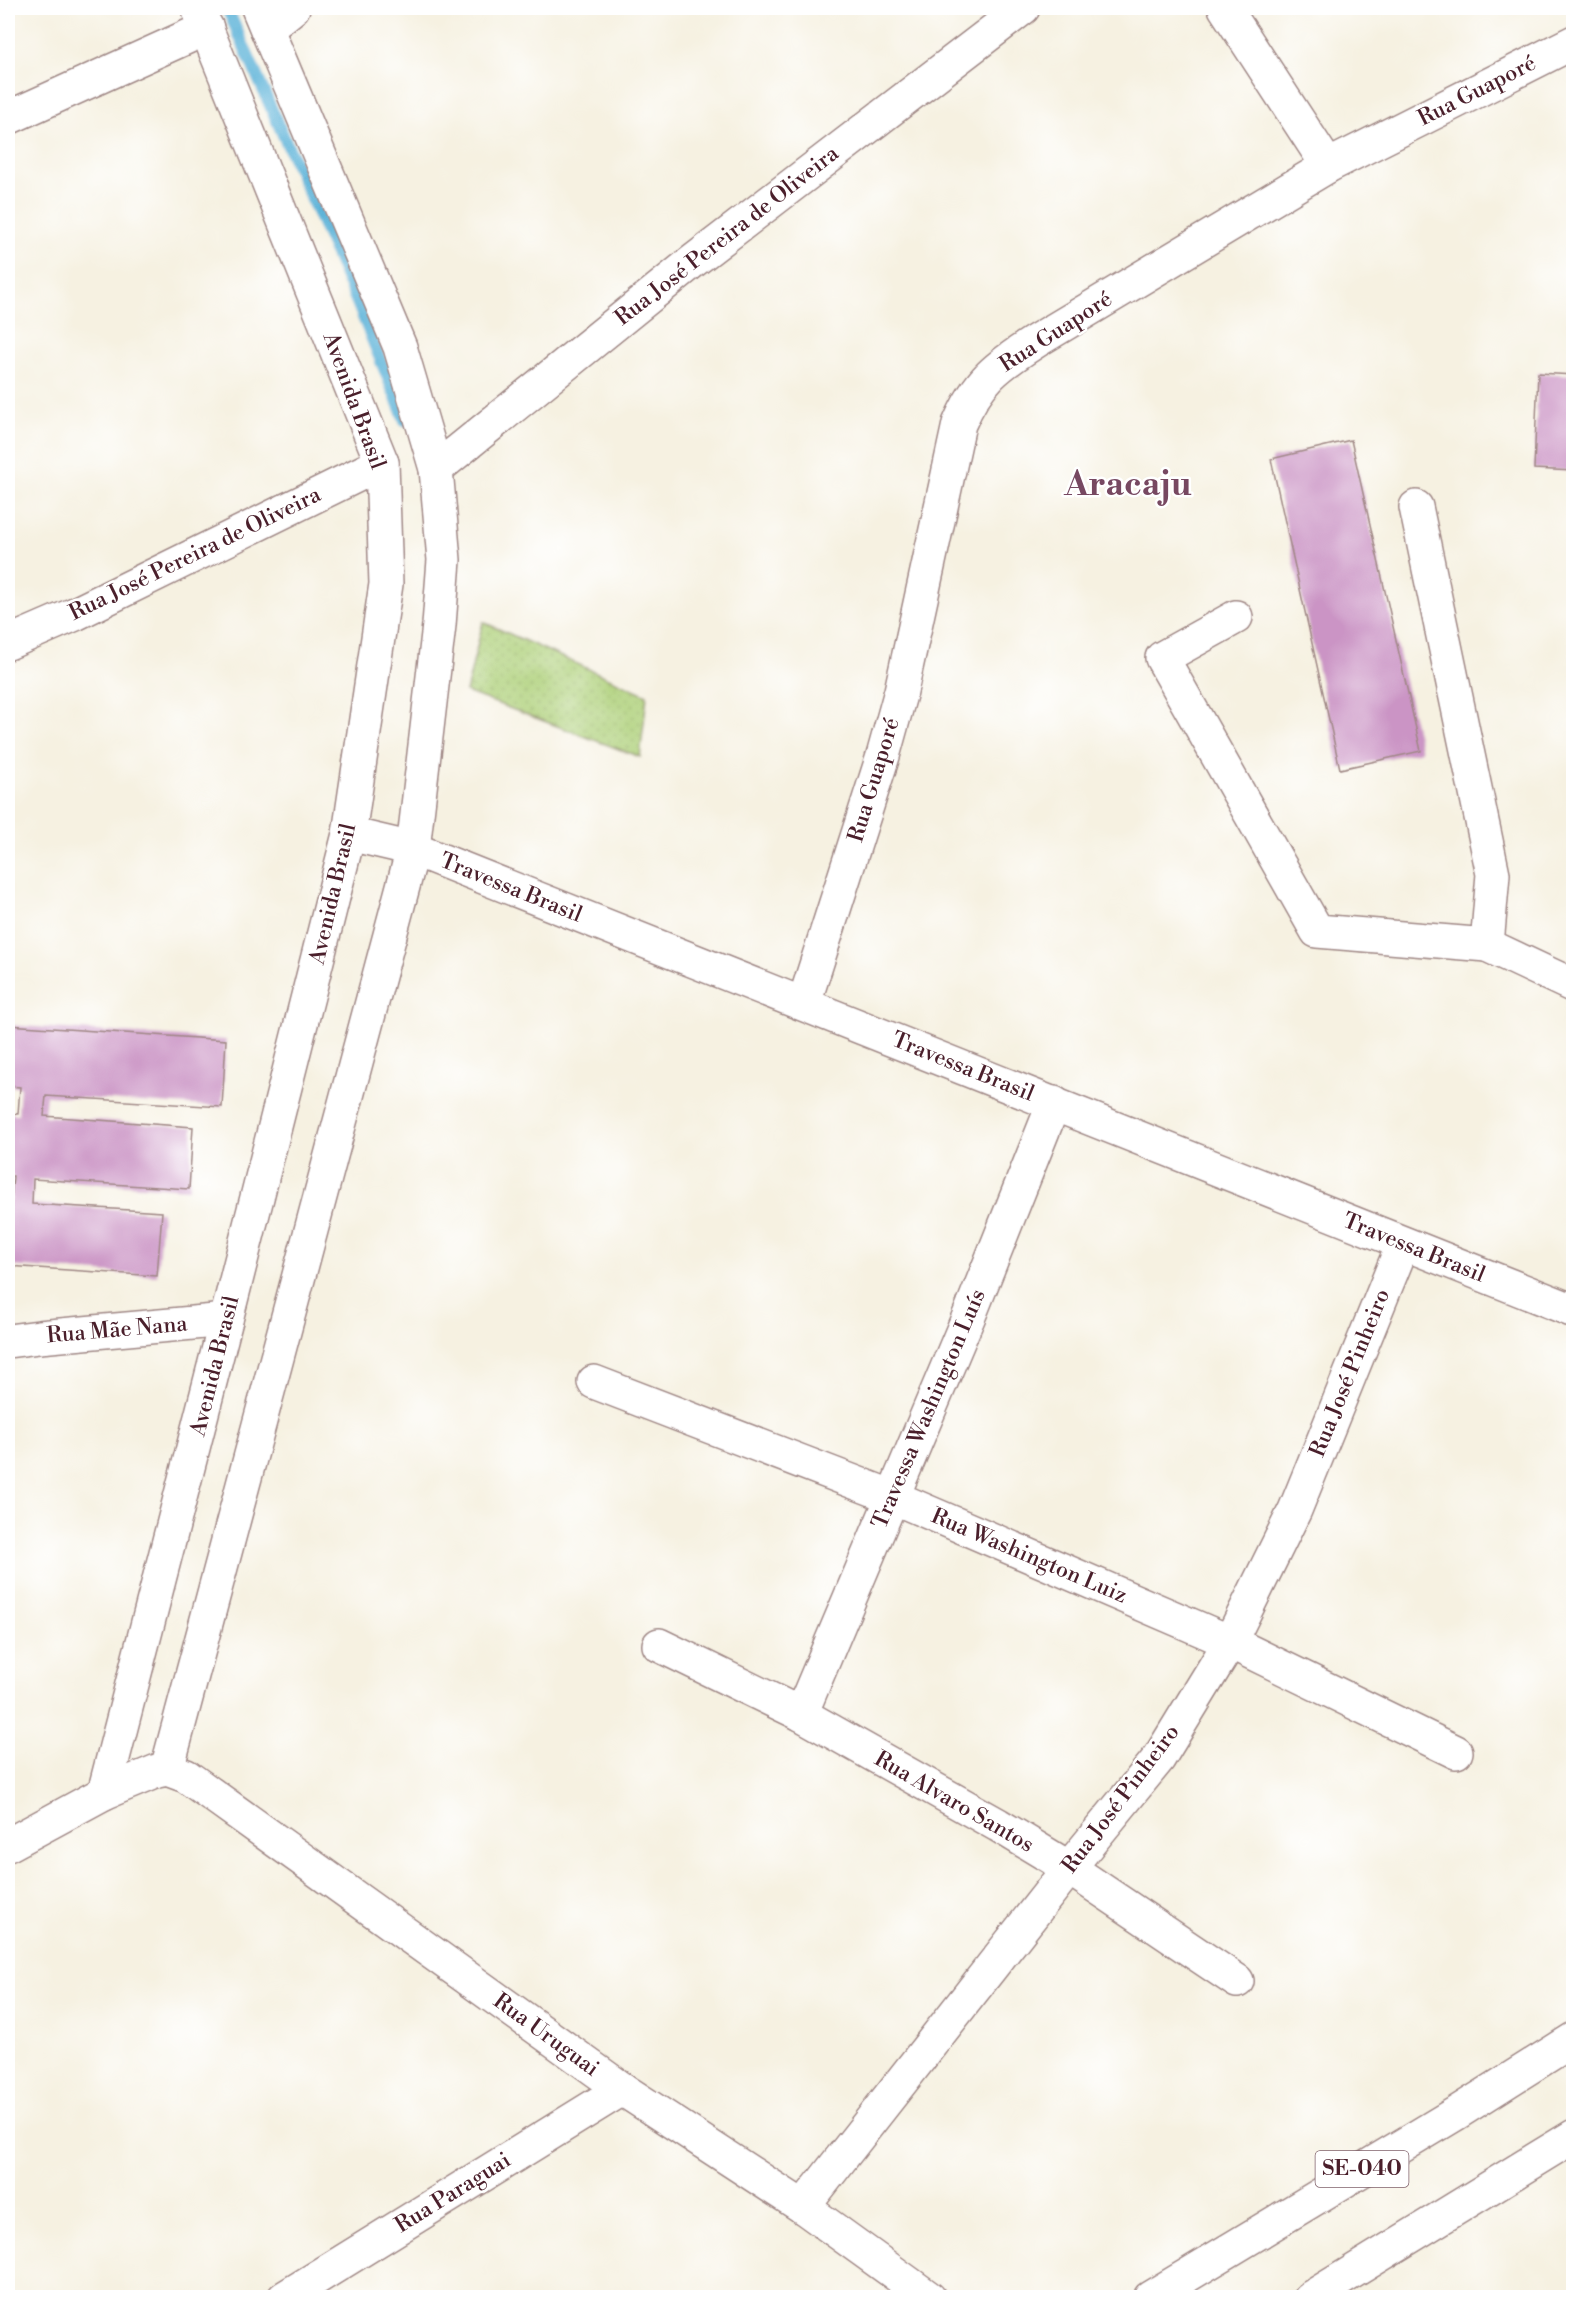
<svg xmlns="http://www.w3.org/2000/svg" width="1581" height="2305" font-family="'Libre Bodoni',serif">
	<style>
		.green { fill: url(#green-dots); stroke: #7c7852; stroke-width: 1.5 }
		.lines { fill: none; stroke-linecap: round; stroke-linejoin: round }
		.stream { stroke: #5bb2d8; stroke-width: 12 }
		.building { fill: #cb94c5 }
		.minor-casing { stroke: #a08886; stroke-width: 36 }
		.major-casing { stroke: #a08886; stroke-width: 36 }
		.minor { stroke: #fff; stroke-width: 33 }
		.major { stroke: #fff; stroke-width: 33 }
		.labels { text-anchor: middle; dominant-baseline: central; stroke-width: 5; stroke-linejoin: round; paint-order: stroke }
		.shield { fill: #fff; stroke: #80626b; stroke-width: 1.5 }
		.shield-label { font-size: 21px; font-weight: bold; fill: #4a1f2b }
		.street-label { font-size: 22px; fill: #4a1f2b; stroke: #fff }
		.town-label { font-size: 34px; font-weight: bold; fill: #774861; stroke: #fff }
	</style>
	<defs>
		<pattern id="green-dots" width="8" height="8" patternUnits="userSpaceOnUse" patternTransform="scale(1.5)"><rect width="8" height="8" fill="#aed079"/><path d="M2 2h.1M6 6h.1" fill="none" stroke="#97b269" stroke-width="1.8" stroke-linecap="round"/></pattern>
	</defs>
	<rect width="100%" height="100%" fill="#fff"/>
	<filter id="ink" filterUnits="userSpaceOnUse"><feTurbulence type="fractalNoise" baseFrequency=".0167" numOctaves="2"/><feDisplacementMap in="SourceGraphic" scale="12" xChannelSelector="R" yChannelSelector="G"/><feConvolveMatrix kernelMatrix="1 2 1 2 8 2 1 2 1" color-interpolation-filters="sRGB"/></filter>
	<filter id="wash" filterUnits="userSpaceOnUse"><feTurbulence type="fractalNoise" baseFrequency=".008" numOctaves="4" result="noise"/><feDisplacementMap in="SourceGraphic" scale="24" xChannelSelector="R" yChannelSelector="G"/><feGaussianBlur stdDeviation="1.35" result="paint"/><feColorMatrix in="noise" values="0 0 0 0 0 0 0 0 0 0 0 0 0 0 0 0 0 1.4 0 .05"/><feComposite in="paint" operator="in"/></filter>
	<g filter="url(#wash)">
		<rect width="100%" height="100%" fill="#f6f1e1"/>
		<path class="green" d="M 483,622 L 647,695 L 640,757 L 466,692 Z"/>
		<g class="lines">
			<path class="stream" d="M 227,8 L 356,300 L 405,420"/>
		</g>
		<g id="blocks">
			<g class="building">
				<path d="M 1538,373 L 1574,375 L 1574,471 L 1534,469 Z"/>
				<path d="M 1351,440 L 1421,751 L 1340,769 L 1271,459 Z"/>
				<path d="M 8,1025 L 226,1040 L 222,1107 L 46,1096 L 44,1116 L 193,1127 L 189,1189 L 33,1179 L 32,1204 L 162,1212 L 157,1276 L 8,1266 L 8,1201 L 11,1201 L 13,1176 L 8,1176 L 8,1113 L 18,1114 L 20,1087 L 8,1086 Z"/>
			</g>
		</g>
	</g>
	<g filter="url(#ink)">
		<use href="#blocks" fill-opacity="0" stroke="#a08886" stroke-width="1.5"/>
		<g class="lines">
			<g class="minor-casing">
				<g id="minor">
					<path d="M 1225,8 L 1328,166"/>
					<path d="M 267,29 L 293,8"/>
					<path d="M 8,118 L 207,28"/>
					<path d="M 436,469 L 692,262 L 1023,8"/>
					<path d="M 1416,507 L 1493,874 L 1487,945 L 1574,986"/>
					<path d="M 1236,617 L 1162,658 L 1317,931 L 1487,945"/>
					<path d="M 8,643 L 75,614 L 382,463"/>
					<path d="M 349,834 L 413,849 L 1574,1311"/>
					<path d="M 804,1003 L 883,756 L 901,691 L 959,424 C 978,380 997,366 1036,341 L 1328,166 L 1574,42"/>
					<path d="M 8,1341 L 39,1337 L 226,1320"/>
					<path d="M 594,1382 L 893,1497 L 1230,1642 L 1456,1752"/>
					<path d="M 659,1645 L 801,1714 L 998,1825 L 1069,1868 L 1237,1981"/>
					<path d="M 801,1714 L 971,1311 L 1054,1103"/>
					<path d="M 167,1769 L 413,849 L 439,625 L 444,560 L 436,469 L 400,347 L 258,8"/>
					<path d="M 104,1793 L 226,1320 L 349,834 L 386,584 L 382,463 L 198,8"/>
					<path d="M 8,1845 L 104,1793 L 157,1771 L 167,1769 L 186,1776 L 622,2089 L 803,2207 L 929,2298"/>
					<path d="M 803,2207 L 1069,1868 L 1159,1758 L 1230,1642 L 1295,1510 L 1403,1244"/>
					<path d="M 284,2298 L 622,2089"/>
				</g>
			</g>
			<g class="major-casing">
				<g id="major">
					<path d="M 1150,2298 L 1455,2114 L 1574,2039"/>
					<path d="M 1310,2298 L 1574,2136"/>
				</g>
			</g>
			<use href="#minor" class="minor"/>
			<use href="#major" class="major"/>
		</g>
	</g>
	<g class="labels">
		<rect class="shield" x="1315.5" y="2151" width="93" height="36" rx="4.5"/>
		<g class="shield-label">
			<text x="1362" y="2169">SE-040</text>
		</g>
		<g class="street-label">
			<text transform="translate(1477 91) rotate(-27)">Rua Guaporé</text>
			<text transform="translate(727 236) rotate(-38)">Rua José Pereira de Oliveira</text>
			<text transform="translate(1056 332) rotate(-33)">Rua Guaporé</text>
			<text transform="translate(354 401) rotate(70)">Avenida Brasil</text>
			<text transform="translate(195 554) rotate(-26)">Rua José Pereira de Oliveira</text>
			<text transform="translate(874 780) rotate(-73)">Rua Guaporé</text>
			<text transform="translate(511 888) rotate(22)">Travessa Brasil</text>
			<text transform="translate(333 894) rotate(-77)">Avenida Brasil</text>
			<text transform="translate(963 1067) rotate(22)">Travessa Brasil</text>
			<text transform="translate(1414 1248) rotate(22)">Travessa Brasil</text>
			<text transform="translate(117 1330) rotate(-5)">Rua Mãe Nana</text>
			<text transform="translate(215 1366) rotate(-76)">Avenida Brasil</text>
			<text transform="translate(1350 1373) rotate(-68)">Rua José Pinheiro</text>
			<text transform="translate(929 1409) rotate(-67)">Travessa Washington Luís</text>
			<text transform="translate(1029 1556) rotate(23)">Rua Washington Luiz</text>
			<text transform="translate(1121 1799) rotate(-53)">Rua José Pinheiro</text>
			<text transform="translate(954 1802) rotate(30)">Rua Alvaro Santos</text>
			<text transform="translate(546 2035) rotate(36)">Rua Uruguai</text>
			<text transform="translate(453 2193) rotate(-32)">Rua Paraguai</text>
		</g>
		<g class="town-label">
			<text x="1128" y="485">Aracaju</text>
		</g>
	</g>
	<rect width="1581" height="2305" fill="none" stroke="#fff" stroke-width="30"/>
</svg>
